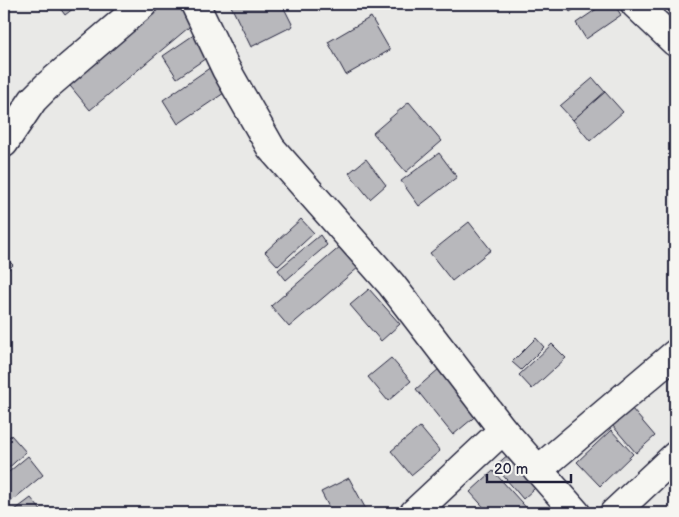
<svg xmlns="http://www.w3.org/2000/svg" width="679" height="517" font-family="'Balsamiq Sans',sans-serif">
	<style>
		.building { fill: #b8b8bc; stroke: #22223b }
		.lines { fill: none; stroke-linecap: round; stroke-linejoin: round }
		.minor-casing { stroke: #22223b; stroke-width: 31 }
		.minor { stroke: #f6f6f2; stroke-width: 28 }
	</style>
	<rect width="100%" height="100%" fill="#e9e9e7"/>
	<filter id="ink" filterUnits="userSpaceOnUse"><feTurbulence type="fractalNoise" baseFrequency=".02" numOctaves="2"/><feDisplacementMap in="SourceGraphic" scale="10" xChannelSelector="R" yChannelSelector="G"/><feConvolveMatrix kernelMatrix="1 2 1 2 8 2 1 2 1" color-interpolation-filters="sRGB"/></filter>
	<g filter="url(#ink)">
		<g class="building">
			<path d="M 57,4 L 79,4 L 65,15 Z"/>
			<path d="M 158,4 L 189,4 L 200,18 L 90,110 L 66,81 Z"/>
			<path d="M 235,4 L 282,4 L 293,26 L 251,47 L 231,6 Z"/>
			<path d="M 564,4 L 582,4 L 570,12 Z"/>
			<path d="M 604,4 L 614,4 L 621,15 L 586,39 L 576,23 Z"/>
			<path d="M 371,17 L 390,50 L 346,75 L 328,42 Z"/>
			<path d="M 201,30 L 215,52 L 177,78 L 163,56 Z"/>
			<path d="M 211,67 L 227,91 L 178,124 L 163,100 Z"/>
			<path d="M 593,78 L 605,92 L 573,120 L 560,106 Z"/>
			<path d="M 605,92 L 623,112 L 590,141 L 573,120 Z"/>
			<path d="M 409,102 L 442,141 L 406,172 L 373,133 Z"/>
			<path d="M 439,153 L 457,177 L 419,206 L 401,181 Z"/>
			<path d="M 366,159 L 386,185 L 370,199 L 349,173 Z"/>
			<path d="M 301,219 L 314,233 L 278,266 L 265,252 Z"/>
			<path d="M 469,222 L 491,250 L 452,281 L 430,253 Z"/>
			<path d="M 320,235 L 327,245 L 286,280 L 278,270 Z"/>
			<path d="M 341,246 L 359,267 L 289,327 L 271,306 Z"/>
			<path d="M 4,256 L 13,265 L 4,274 Z"/>
			<path d="M 369,289 L 400,324 L 381,341 L 350,305 Z"/>
			<path d="M 536,338 L 544,347 L 521,370 L 512,362 Z"/>
			<path d="M 552,344 L 566,358 L 532,389 L 519,375 Z"/>
			<path d="M 391,358 L 411,381 L 388,401 L 368,377 Z"/>
			<path d="M 440,368 L 478,414 L 453,435 L 416,389 Z"/>
			<path d="M 626,402 L 655,436 L 636,453 L 606,418 Z"/>
			<path d="M 420,427 L 440,451 L 411,475 L 391,451 Z"/>
			<path d="M 611,430 L 633,454 L 600,486 L 577,462 Z"/>
			<path d="M 11,435 L 26,452 L 4,472 L 4,442 Z"/>
			<path d="M 517,447 L 545,479 L 523,499 L 495,466 Z"/>
			<path d="M 28,456 L 43,475 L 9,503 L 4,497 L 4,476 Z"/>
			<path d="M 493,471 L 531,513 L 489,513 L 470,492 Z"/>
			<path d="M 349,478 L 368,513 L 332,513 L 321,492 Z"/>
			<path d="M 31,498 L 43,513 L 11,513 Z"/>
		</g>
		<g class="lines">
			<g class="minor-casing">
				<g id="minor">
					<path d="M 195,4 L 226,69 L 271,148 L 391,284 L 503,430 L 576,513"/>
					<path d="M 635,4 L 675,42"/>
					<path d="M 4,143 L 33,100 L 47,86 L 143,4"/>
					<path d="M 538,470 L 675,354"/>
					<path d="M 414,513 L 503,430"/>
					<path d="M 614,513 L 675,456"/>
				</g>
			</g>
			<use href="#minor" class="minor"/>
		</g>
	</g>
	<rect width="679" height="517" fill="none" stroke="#f6f6f2" stroke-width="20"/>
	<rect x="10" y="10" width="659" height="497" fill="none" stroke="#22223b" stroke-width="2" filter="url(#ink)"/>
	<path d="M487 474v8h84v-8" fill="none" stroke="#22223b" stroke-width="2.5"/>
	<text x="494" y="474" font-size="15" fill="#22223b" stroke="#f6f6f2" stroke-width="4" paint-order="stroke">20 m</text>
</svg>
